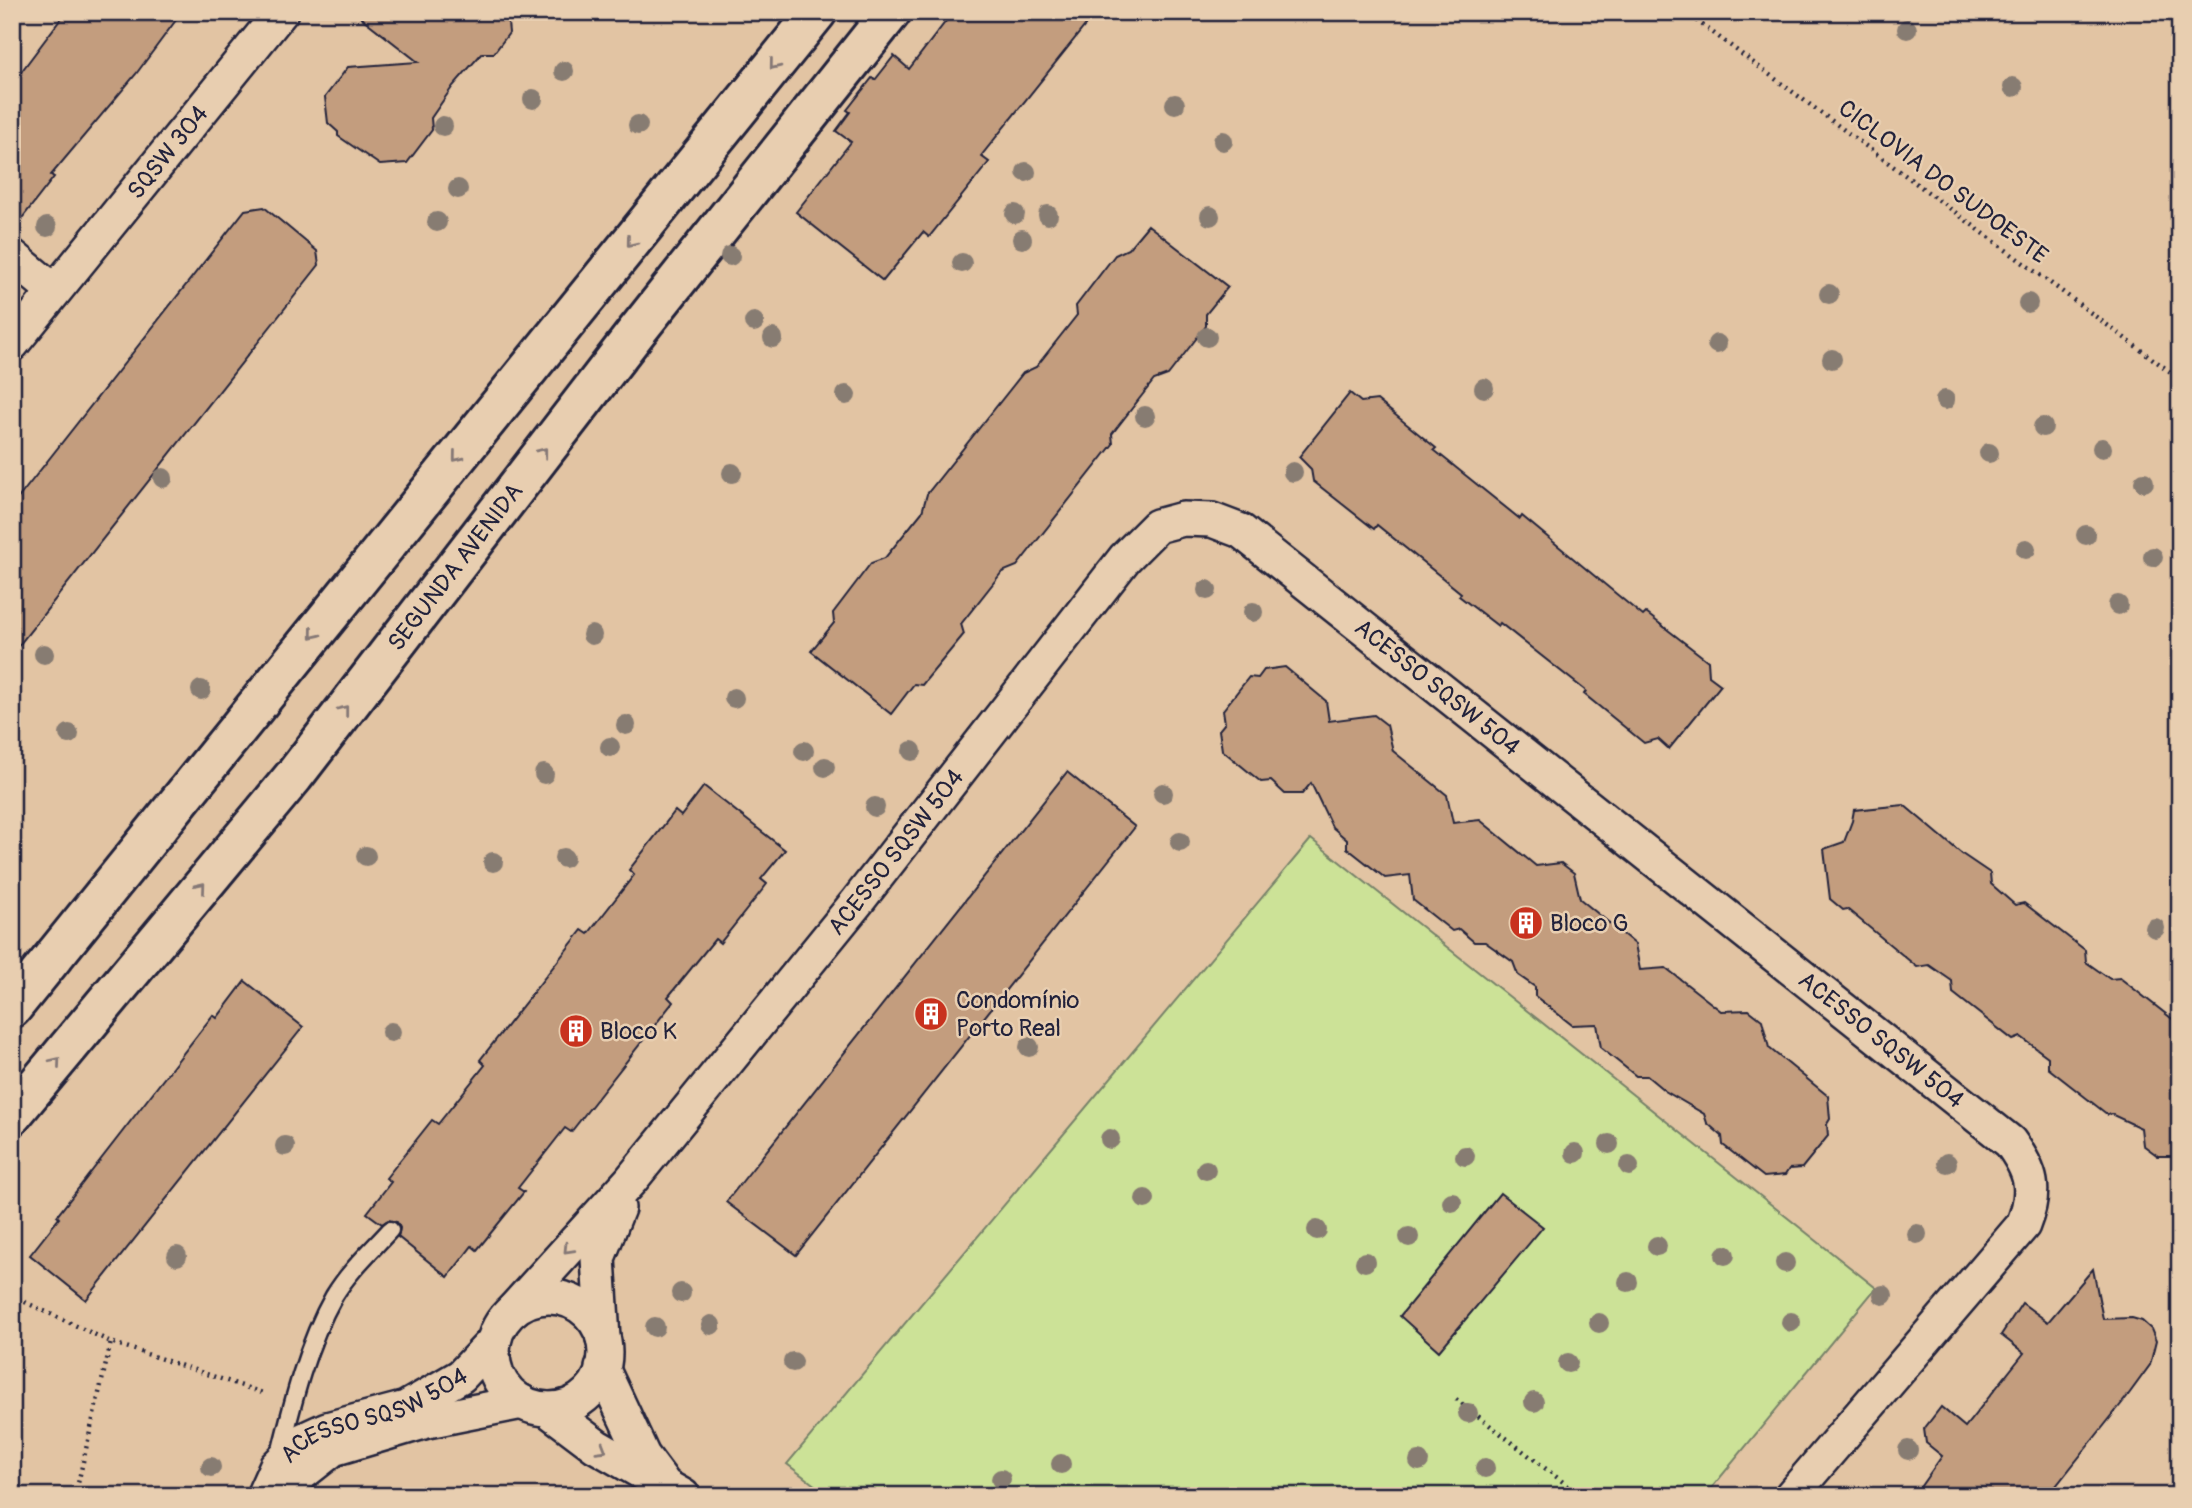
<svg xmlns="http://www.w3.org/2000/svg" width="2192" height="1508" font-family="Pangolin,sans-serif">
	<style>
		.green { fill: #cce297; stroke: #778269; stroke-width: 2 }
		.building { fill: #c39d7e; stroke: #22223b; stroke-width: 2 }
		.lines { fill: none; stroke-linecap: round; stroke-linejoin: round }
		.lane-casing { stroke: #22223b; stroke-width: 21 }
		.street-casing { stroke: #22223b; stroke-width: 38 }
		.secondary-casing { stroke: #22223b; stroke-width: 44 }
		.path { stroke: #22223b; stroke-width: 4.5; stroke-dasharray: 2 5; stroke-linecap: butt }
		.lane { stroke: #e8ceb0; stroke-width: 16 }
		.street { stroke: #e8ceb0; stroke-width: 33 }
		.secondary { stroke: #e8ceb0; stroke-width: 38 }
		.tree { fill: #877b72 }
		.oneway { stroke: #857876 }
		.labels { text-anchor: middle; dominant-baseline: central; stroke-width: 5; stroke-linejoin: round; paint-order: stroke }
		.street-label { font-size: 24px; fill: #22223b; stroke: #e8ceb0 }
		.poi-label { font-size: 24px; fill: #22223b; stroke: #e8ceb0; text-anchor: start }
	</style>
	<rect width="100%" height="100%" fill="#e2c4a3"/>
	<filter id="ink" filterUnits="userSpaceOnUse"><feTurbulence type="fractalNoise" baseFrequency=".0143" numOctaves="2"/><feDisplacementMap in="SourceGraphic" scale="14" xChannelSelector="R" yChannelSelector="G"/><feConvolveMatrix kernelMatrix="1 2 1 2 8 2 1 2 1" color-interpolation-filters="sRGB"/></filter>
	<g filter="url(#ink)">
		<path class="green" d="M 1311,839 L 1876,1288 L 1705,1496 L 829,1496 L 787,1464 Z"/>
		<g class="building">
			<path d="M 66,12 L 182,12 L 136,74 L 51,175 L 54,177 L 12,231 L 12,84 Z"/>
			<path d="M 354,12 L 507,12 L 509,33 L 494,53 L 482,53 L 453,86 L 431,118 L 432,130 L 407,163 L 380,165 L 338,136 L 338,132 L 328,123 L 325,97 L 348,67 L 418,62 Z"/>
			<path d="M 953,12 L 1096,12 L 981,156 L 989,162 L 929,237 L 923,232 L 883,281 L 796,212 L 851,142 L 836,131 L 850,112 L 847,110 L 872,78 L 875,80 L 894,56 L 909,69 Z"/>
			<path d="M 264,207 L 317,251 L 319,265 L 12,654 L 12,506 L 245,210 Z"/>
			<path d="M 1148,225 L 1228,287 L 1206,314 L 1206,326 L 1168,375 L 1154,380 L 1112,434 L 1113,444 L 1017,566 L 1002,572 L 961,624 L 964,634 L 922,685 L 914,684 L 891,714 L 811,651 L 834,623 L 833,613 L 871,563 L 885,558 L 922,512 L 927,494 L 1023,373 L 1036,367 L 1077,315 L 1076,306 L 1115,255 L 1128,249 Z"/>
			<path d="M 1350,393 L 1361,402 L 1377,400 L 1436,448 L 1434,450 L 1520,519 L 1522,516 L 1643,616 L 1646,613 L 1708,661 L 1709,676 L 1721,685 L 1669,749 L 1658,739 L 1644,743 L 1584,694 L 1586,691 L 1500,623 L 1498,626 L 1459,596 L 1461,593 L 1377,525 L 1374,529 L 1313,481 L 1311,469 L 1299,457 Z"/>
			<path d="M 1285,667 L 1326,701 L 1329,721 L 1374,715 L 1387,725 L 1393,751 L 1447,795 L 1453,823 L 1480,820 L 1536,866 L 1561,863 L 1574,873 L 1580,899 L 1635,944 L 1640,970 L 1666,968 L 1721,1011 L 1749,1010 L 1762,1020 L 1769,1048 L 1828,1096 L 1830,1119 L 1827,1124 L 1828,1136 L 1802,1168 L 1789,1169 L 1785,1175 L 1764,1177 L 1723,1145 L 1722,1136 L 1707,1123 L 1704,1114 L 1665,1091 L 1647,1076 L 1636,1076 L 1601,1048 L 1597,1024 L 1572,1025 L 1535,996 L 1535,987 L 1518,975 L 1513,962 L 1485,942 L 1474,942 L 1459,929 L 1452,931 L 1413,900 L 1410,875 L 1385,878 L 1347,848 L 1347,840 L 1332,827 L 1311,783 L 1302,794 L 1285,794 L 1271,781 L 1261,782 L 1222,750 L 1219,730 L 1225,723 L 1223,710 L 1249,677 L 1258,678 L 1264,670 Z"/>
			<path d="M 1067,772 L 1135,827 L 796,1255 L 726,1202 Z"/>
			<path d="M 704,786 L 785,850 L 761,879 L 767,884 L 720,943 L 715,939 L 668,997 L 673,1002 L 571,1132 L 565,1128 L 518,1188 L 524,1192 L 477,1250 L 472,1246 L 448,1277 L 398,1237 L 400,1228 L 397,1222 L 388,1220 L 382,1224 L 367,1213 L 391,1182 L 386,1178 L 432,1120 L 438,1124 L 485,1065 L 480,1060 L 582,930 L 588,934 L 634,875 L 629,870 L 675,811 L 681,816 Z"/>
			<path d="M 1904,805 L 1962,854 L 1990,873 L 1991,884 L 2015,905 L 2024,903 L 2085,950 L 2086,962 L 2110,979 L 2120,978 L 2180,1025 L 2180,1156 L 2158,1156 L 2143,1145 L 2141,1128 L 2111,1114 L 2108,1115 L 2048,1068 L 2048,1057 L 2021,1037 L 2013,1040 L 1953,993 L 1952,981 L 1929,965 L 1917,967 L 1847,909 L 1843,910 L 1830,899 L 1824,849 L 1844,842 L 1852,821 L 1854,810 Z"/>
			<path d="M 245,981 L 303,1027 L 86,1300 L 30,1255 L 59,1218 L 57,1216 L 147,1100 L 213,1015 L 217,1018 Z"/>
			<path d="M 1500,1193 L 1543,1227 L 1439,1351 L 1400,1316 Z"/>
			<path d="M 2093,1269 L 2103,1319 L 2132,1318 L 2142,1321 L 2151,1329 L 2156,1341 L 2150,1365 L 2126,1398 L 2048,1496 L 1914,1496 L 1942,1456 L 1926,1443 L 1924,1429 L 1941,1407 L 1965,1427 L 2024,1353 L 2001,1335 L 2022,1303 L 2048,1322 Z"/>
		</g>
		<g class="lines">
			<g class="lane-casing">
				<path id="lane" d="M 280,1454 C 293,1401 307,1344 334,1296 C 349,1271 371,1251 390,1230"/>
			</g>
			<g class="street-casing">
				<g id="street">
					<path d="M 12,256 L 54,291"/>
					<path id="s1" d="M 12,344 L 281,12"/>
					<circle cx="549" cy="1353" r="56"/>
					<path id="s2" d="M 513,1310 L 631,1180 L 857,902 L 1125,558 L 1157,526 L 1183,519 L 1212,520 L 1241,531 L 2010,1142 C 2032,1172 2037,1190 2023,1225 L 1791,1496"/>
					<path d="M 603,1338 L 598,1258 L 618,1208"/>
					<path d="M 602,1368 L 643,1456 L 661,1480"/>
					<path d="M 547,1409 L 596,1446 L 683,1496"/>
					<path id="s3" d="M 263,1496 L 276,1467 L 303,1440 L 327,1429 L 406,1408 L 461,1376 L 494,1341"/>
					<path d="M 273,1496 L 333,1449 L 427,1421 L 522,1402"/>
				</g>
			</g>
			<g class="secondary-casing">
				<g id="secondary">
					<path d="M 12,1008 L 817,12"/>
					<path id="s4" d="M 12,1115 L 294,776 L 637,331 L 891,12"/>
				</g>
			</g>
			<g class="path">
				<path d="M 1685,12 L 2180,379"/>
				<path d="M 12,1296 L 111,1342 L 266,1394"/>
				<path d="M 1456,1399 L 1581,1496"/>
				<path d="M 75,1496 L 111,1342"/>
			</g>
			<use href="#lane" class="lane"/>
			<use href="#street" class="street"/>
			<use href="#secondary" class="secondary"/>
		</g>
		<g class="tree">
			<circle cx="1907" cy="29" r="10"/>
			<circle cx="564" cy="71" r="10"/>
			<circle cx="2013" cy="87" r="10"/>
			<circle cx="533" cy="99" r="10"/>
			<circle cx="1175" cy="104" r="10"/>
			<circle cx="638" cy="125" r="10"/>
			<circle cx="443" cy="126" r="10"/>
			<circle cx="1223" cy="141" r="10"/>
			<circle cx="1026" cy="172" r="10"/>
			<circle cx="458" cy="189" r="10"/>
			<circle cx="1015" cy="214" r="10"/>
			<circle cx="1048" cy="215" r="10"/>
			<circle cx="1210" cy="216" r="10"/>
			<circle cx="437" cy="222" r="10"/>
			<circle cx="47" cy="227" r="10"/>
			<circle cx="1022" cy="239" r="10"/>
			<circle cx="730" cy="256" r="10"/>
			<circle cx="962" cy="263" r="10"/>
			<circle cx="1829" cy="294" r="10"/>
			<circle cx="2028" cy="303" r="10"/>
			<circle cx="754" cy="322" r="10"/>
			<circle cx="1207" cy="337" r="10"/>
			<circle cx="773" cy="338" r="10"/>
			<circle cx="1717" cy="344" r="10"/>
			<circle cx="1832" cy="359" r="10"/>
			<circle cx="1484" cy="388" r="10"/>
			<circle cx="846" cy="395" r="10"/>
			<circle cx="1945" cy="400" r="10"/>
			<circle cx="1145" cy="416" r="10"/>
			<circle cx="2043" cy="427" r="10"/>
			<circle cx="2102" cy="448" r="10"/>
			<circle cx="1989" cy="453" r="10"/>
			<circle cx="1293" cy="472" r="10"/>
			<circle cx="732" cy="473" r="10"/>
			<circle cx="163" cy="478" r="10"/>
			<circle cx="2144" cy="482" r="10"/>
			<circle cx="2086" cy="535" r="10"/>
			<circle cx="2026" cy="549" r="10"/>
			<circle cx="2153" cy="557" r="10"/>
			<circle cx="1207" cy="590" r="10"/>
			<circle cx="2118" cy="605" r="10"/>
			<circle cx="1253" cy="612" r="10"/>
			<circle cx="592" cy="635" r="10"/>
			<circle cx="44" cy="654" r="10"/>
			<circle cx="201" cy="690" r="10"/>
			<circle cx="734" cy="698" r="10"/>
			<circle cx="626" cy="725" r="10"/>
			<circle cx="69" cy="734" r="10"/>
			<circle cx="610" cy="747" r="10"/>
			<circle cx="804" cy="751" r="10"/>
			<circle cx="912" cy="751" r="10"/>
			<circle cx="825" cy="767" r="10"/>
			<circle cx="544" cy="774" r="10"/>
			<circle cx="1163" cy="793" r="10"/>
			<circle cx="875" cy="807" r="10"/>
			<circle cx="1180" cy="842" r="10"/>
			<circle cx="366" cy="856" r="10"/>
			<circle cx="564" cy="858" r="10"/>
			<circle cx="493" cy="862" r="10"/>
			<circle cx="2155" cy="928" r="10"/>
			<circle cx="391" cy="1032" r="10"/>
			<circle cx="1029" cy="1047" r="10"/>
			<circle cx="1110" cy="1139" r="10"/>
			<circle cx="1609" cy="1144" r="10"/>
			<circle cx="285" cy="1146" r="10"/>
			<circle cx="1575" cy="1153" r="10"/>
			<circle cx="1465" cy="1156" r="10"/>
			<circle cx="1947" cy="1163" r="10"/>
			<circle cx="1629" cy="1166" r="10"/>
			<circle cx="1206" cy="1170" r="10"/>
			<circle cx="1145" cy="1199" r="10"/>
			<circle cx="1452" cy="1202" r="10"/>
			<circle cx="1317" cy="1230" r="10"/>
			<circle cx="1917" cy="1234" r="10"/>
			<circle cx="1409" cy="1237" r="10"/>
			<circle cx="1657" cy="1246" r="10"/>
			<circle cx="1725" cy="1255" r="10"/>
			<circle cx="177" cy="1256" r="10"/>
			<circle cx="1365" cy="1262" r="10"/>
			<circle cx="1785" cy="1263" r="10"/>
			<circle cx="1628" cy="1282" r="10"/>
			<circle cx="681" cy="1293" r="10"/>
			<circle cx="1883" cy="1295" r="10"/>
			<circle cx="1791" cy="1322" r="10"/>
			<circle cx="1599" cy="1323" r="10"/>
			<circle cx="711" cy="1325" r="10"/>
			<circle cx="655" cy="1327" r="10"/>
			<circle cx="793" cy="1362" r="10"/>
			<circle cx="1568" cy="1363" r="10"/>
			<circle cx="1534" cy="1402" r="10"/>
			<circle cx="1468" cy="1413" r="10"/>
			<circle cx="1908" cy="1450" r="10"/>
			<circle cx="1419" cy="1461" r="10"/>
			<circle cx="1061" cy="1464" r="10"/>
			<circle cx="211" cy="1467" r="10"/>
			<circle cx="1485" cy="1468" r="10"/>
			<circle cx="1001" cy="1479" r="10"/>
		</g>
		<defs><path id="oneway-chevron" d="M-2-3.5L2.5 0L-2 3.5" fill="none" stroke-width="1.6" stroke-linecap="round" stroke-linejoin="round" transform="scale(1.75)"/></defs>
		<g class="oneway">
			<use href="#oneway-chevron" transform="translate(774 65) rotate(129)"/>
			<use href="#oneway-chevron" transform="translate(631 242) rotate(129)"/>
			<use href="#oneway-chevron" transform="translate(543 452) rotate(-52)"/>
			<use href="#oneway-chevron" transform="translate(457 457) rotate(129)"/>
			<use href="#oneway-chevron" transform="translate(314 634) rotate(129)"/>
			<use href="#oneway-chevron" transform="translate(344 710) rotate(-52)"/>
			<use href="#oneway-chevron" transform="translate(201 887) rotate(-50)"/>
			<use href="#oneway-chevron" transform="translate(56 1062) rotate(-50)"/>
			<use href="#oneway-chevron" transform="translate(568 1249) rotate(134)"/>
			<use href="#oneway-chevron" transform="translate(602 1449) rotate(31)"/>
		</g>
	</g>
	<defs>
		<g id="building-disc" transform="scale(1.75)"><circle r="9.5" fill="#c8321e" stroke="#e8ceb0"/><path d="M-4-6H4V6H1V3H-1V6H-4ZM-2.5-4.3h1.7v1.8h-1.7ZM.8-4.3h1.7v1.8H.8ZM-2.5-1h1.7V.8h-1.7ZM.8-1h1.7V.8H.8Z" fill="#fff"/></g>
	</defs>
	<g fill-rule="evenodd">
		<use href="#building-disc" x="1526" y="923"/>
		<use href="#building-disc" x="931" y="1014"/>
		<use href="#building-disc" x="576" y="1031"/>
	</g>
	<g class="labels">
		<g class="street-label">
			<text stroke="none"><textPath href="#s1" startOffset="247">SQSW 304</textPath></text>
			<text transform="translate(1943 182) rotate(37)">CICLOVIA DO SUDOESTE</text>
			<text stroke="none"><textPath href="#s4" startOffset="705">SEGUNDA AVENIDA</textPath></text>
			<text stroke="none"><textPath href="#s2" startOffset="1353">ACESSO SQSW 504</textPath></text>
			<text stroke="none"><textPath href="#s2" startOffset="597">ACESSO SQSW 504</textPath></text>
			<text stroke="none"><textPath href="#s2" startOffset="1920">ACESSO SQSW 504</textPath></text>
			<text stroke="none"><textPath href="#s3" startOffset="145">ACESSO SQSW 504</textPath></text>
		</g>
		<g class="poi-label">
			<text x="1550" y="923">Bloco G</text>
			<text x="956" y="1000">Condomínio<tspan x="956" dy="28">Porto Real</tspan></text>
			<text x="600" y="1031">Bloco K</text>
		</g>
	</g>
	<rect width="2192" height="1508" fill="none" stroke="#e8ceb0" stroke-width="42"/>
	<rect x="21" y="21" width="2150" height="1466" fill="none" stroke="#22223b" stroke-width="2.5" filter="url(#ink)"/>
</svg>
